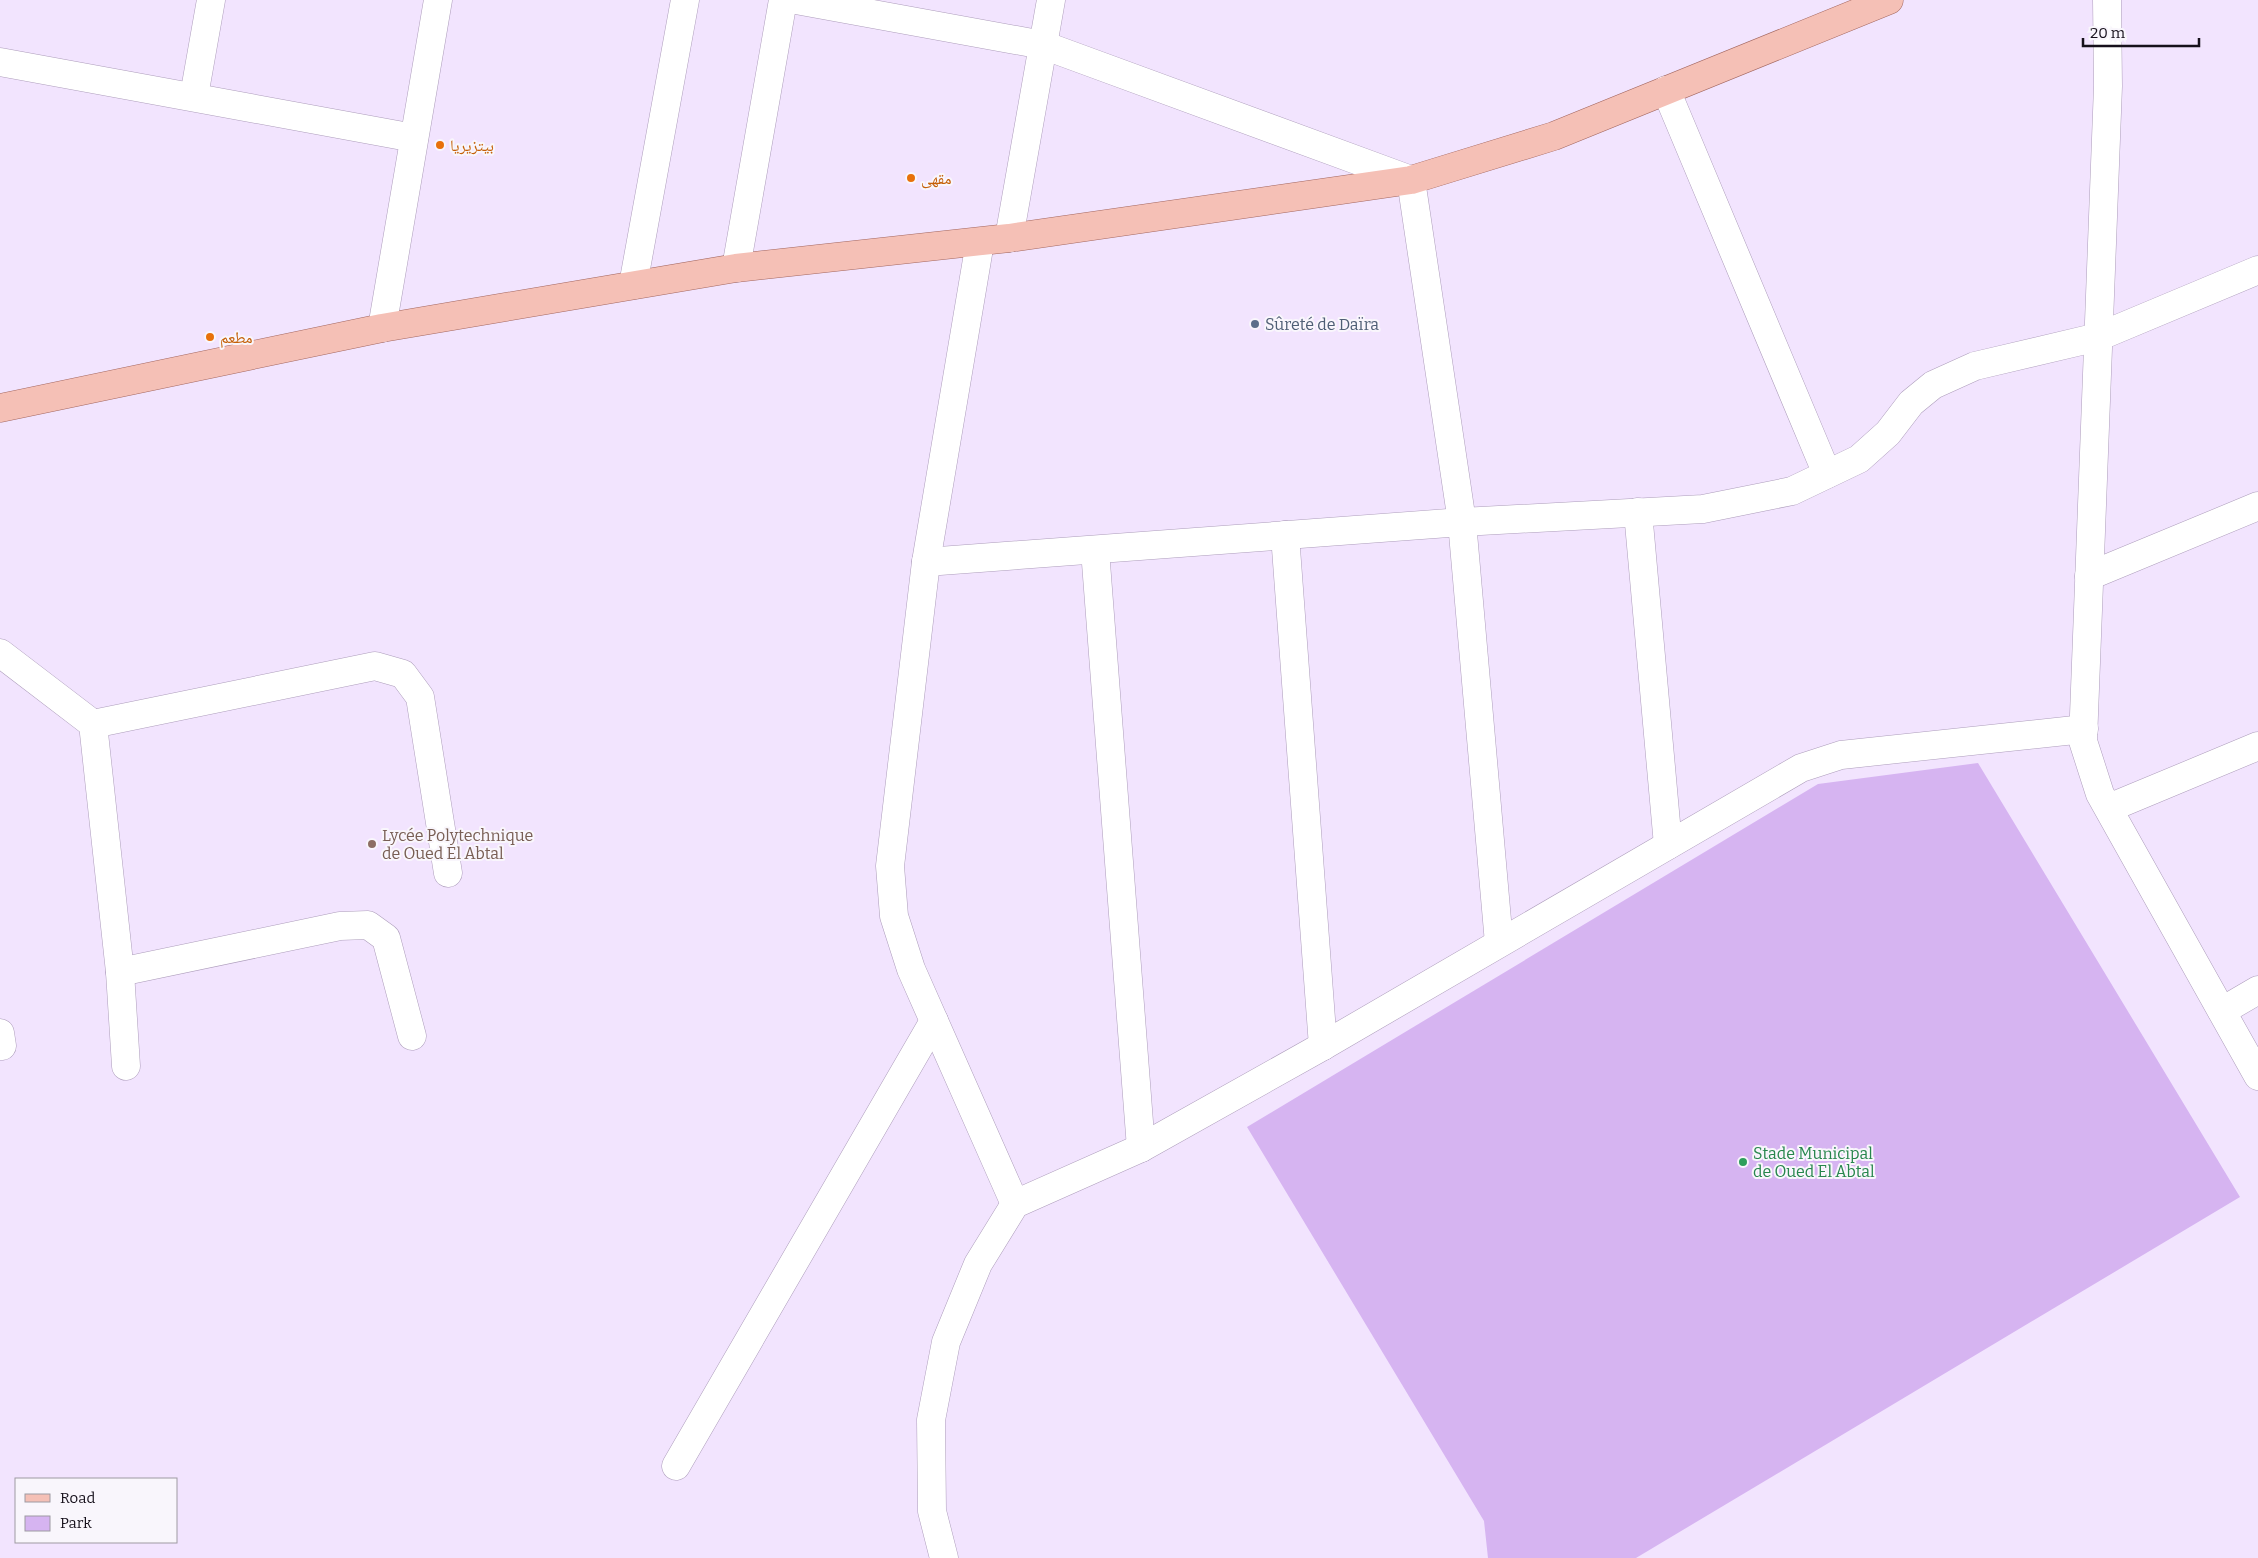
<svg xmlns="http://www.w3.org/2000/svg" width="2258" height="1558" font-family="Bitter,'Noto Naskh Arabic',serif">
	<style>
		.green { fill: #d6b4f1 }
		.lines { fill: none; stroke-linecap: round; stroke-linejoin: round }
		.minor-casing { stroke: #ad9dbb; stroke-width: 29 }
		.major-casing { stroke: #a36760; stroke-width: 29 }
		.minor { stroke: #fff; stroke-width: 28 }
		.major { stroke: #f5c0b6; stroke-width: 28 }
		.food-dot { fill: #e8710a; stroke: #f9f6fc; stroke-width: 2 }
		.service-dot { fill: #5c6f8a; stroke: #f9f6fc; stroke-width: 2 }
		.education-dot { fill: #8d6e63; stroke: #f9f6fc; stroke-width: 2 }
		.leisure-dot { fill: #2e9e5b; stroke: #f9f6fc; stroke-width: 2 }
		.labels { text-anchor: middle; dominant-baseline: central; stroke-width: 4; stroke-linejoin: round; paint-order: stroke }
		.food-label { font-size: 16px; fill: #c56008; stroke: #f9f6fc; text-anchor: start }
		.service-label { font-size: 16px; fill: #4e5e75; stroke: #f9f6fc; text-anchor: start }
		.education-label { font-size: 16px; fill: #785e54; stroke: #f9f6fc; text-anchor: start }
		.leisure-label { font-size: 16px; fill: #27864d; stroke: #f9f6fc; text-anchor: start }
	</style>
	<rect width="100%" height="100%" fill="#f2e4fe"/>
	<path class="green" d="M 1978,763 L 2240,1197 L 1636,1558 L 1488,1558 L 1484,1521 L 1247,1127 L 1818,784 Z"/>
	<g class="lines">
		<g class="minor-casing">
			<g id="minor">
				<path d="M 796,0 L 1043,45 L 1411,180 L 1462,522 L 1499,943"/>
				<path d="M 2107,0 L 2108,86 L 2083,741 L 2100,794 L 2258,1076"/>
				<path d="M 0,62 L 414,138"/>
				<path d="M 1666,90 L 1827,474"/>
				<path d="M 194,96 L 211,0"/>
				<path d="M 1009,238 L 1051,0"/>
				<path d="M 980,242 L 926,562 L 890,866 L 894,916 L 911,969 L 1015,1204"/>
				<path d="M 736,268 L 783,0"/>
				<path d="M 633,285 L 685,0"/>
				<path d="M 382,328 L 438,0"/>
				<path d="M 1638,512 L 1668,845"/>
				<path d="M 1285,535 L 1323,1046"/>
				<path d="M 1095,550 L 1141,1148"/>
				<path d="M 926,562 L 1462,522 L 1703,509 L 1792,491 L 1859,459 L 1888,433 L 1911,403 L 1933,385 L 1975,366 L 2098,337 L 2258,270"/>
				<path d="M 2089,576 L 2258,506"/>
				<path d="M 0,653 L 93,724 L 120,972 L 126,1066"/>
				<path d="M 93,724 L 375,666 L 403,674 L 420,697 L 448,873"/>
				<path d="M 2109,808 L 2258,746"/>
				<path d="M 120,972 L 340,926 L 368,925 L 386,938 L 412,1036"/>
				<path d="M 2222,1011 L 2258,990"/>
				<path d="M 0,1033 L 2,1046"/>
				<path d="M 676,1466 L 934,1021"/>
				<path d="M 944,1558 L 932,1511 L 931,1420 L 946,1342 L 978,1264 L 1015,1204 L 1141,1148 L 1323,1046 L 1801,768 L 1841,755 L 2084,729"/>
			</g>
		</g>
		<g class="major-casing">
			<path id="major" d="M 0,408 L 382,328 L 736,268 L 1009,238 L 1411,180 L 1554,136 L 1889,0"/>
		</g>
		<use href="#minor" class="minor"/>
		<use href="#major" class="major"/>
	</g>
	<g class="food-dot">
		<circle cx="440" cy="145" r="5"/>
		<circle cx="911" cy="178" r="5"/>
		<circle cx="210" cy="337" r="5"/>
	</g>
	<circle class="service-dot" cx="1255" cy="324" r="5"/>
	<circle class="education-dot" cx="372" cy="844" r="5"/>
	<circle class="leisure-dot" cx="1743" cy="1162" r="5"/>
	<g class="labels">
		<g class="food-label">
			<text x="450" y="145">بيتزيريا</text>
			<text x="921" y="178">مقهى</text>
			<text x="220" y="337">مطعم</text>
		</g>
		<g class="service-label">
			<text x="1265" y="324">Sûreté de Daïra</text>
		</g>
		<g class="education-label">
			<text x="382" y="835">Lycée Polytechnique<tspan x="382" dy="18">de Oued El Abtal</tspan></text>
		</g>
		<g class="leisure-label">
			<text x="1753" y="1153">Stade Municipal<tspan x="1753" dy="18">de Oued El Abtal</tspan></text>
		</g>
	</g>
	<rect x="15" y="1478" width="162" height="65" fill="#f9f6fc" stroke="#9e9aa2"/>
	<rect x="25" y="1494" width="25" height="8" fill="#f5c0b6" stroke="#9e9aa2"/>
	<text x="60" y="1503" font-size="15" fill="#16101b">Road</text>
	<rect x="25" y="1516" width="25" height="15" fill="#d6b4f1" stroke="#9e9aa2"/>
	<text x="60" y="1528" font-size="15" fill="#16101b">Park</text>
	<path d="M2083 38v8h116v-8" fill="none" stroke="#16101b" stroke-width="2.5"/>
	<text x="2090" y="38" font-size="15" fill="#16101b" stroke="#f9f6fc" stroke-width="4" paint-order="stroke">20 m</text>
</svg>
